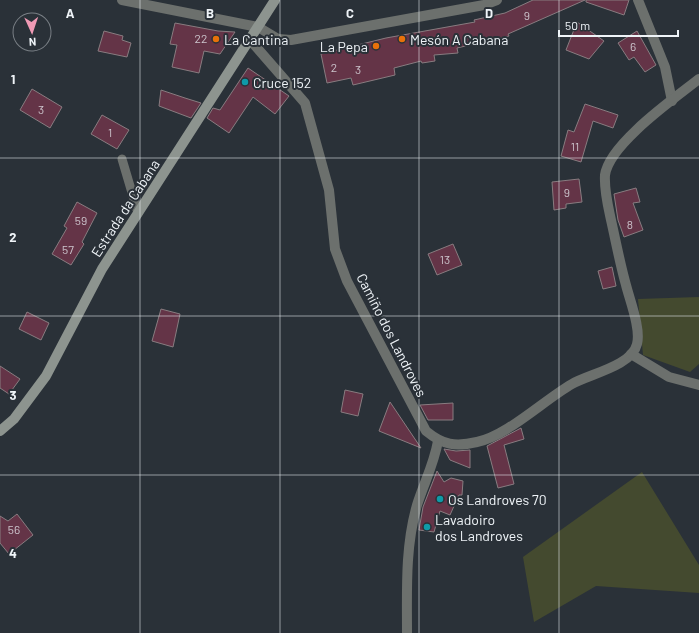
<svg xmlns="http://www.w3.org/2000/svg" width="699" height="633" font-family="Barlow,sans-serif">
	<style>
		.green { fill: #444a2f }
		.building { fill: #643447; stroke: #887c80 }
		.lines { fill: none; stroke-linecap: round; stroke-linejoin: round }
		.lane { stroke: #6c706d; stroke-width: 9 }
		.street { stroke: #6c706d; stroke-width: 10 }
		.secondary { stroke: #8d948f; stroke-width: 10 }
		.grid { fill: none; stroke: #eff4f8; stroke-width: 1; stroke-opacity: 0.55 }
		.food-dot { fill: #e8710a; stroke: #2a3138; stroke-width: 1.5 }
		.culture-dot { fill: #0f9aa8; stroke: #2a3138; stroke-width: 1.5 }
		.labels { text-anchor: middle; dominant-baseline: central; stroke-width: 4; stroke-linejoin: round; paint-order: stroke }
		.number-label { font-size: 12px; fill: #ccc4cc }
		.poi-label { font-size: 14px; fill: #eff4f8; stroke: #2a3138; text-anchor: start }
		.street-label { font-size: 14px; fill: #eff4f8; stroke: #2a3138 }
		.grid-label { font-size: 13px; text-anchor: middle; font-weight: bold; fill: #eff4f8; stroke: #2a3138; stroke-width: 4; stroke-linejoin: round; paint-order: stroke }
	</style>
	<rect width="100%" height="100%" fill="#2a3138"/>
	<g class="green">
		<path d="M 699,297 L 699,364 L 690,372 L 643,355 L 638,299 Z"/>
		<path d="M 642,472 L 699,565 L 699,593 L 596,586 L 534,622 L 523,557 Z"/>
	</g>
	<g class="building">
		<path d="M 533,0 L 585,0 L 508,34 L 509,36 L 457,48 L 458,53 L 434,55 L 435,61 L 422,63 L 421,61 L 394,68 L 395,75 L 353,85 L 351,78 L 327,83 L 321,54 L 386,38 L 475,22 L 474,20 L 505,13 Z"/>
		<path d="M 586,0 L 629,0 L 624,15 L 586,2 Z"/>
		<path d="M 577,22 L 604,41 L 589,59 L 566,50 Z"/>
		<path d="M 175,23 L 218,31 L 235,32 L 220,54 L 204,51 L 199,73 L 172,67 L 177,45 L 170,44 Z"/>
		<path d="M 104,31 L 123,36 L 122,40 L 131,43 L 127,57 L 98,51 Z"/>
		<path d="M 637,31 L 656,65 L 645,72 L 634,57 L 629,60 L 618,43 Z"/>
		<path d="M 248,68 L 289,96 L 275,114 L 253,97 L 229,133 L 207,118 L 213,108 L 220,110 Z"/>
		<path d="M 32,89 L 62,107 L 50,128 L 20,110 Z"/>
		<path d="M 161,90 L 185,98 L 201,103 L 191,118 L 159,106 Z"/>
		<path d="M 585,104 L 618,115 L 613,128 L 593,121 L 581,162 L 561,156 L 568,130 L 574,132 Z"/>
		<path d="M 102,115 L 129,130 L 117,149 L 91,134 Z"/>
		<path d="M 579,179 L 582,202 L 566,204 L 566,208 L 554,210 L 552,182 Z"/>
		<path d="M 636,188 L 640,202 L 633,203 L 643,230 L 624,237 L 618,220 L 614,194 Z"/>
		<path d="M 77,202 L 97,213 L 82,242 L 84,244 L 71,265 L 52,254 L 67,228 L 64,226 Z"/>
		<path d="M 453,244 L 462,265 L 437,275 L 428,254 Z"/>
		<path d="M 612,267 L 616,286 L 603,289 L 598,271 Z"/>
		<path d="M 161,309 L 180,314 L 173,347 L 152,341 Z"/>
		<path d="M 27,312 L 49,323 L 41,340 L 19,329 Z"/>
		<path d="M 0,366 L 20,379 L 9,394 L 0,388 Z"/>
		<path d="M 345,390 L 363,394 L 358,416 L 341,412 Z"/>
		<path d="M 390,402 L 421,448 L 379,431 Z"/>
		<path d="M 453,403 L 453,420 L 428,420 L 420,405 Z"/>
		<path d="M 521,428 L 524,439 L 504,445 L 514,484 L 498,488 L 487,446 Z"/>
		<path d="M 444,449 L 456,451 L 470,450 L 470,468 L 450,460 Z"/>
		<path d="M 437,471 L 444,482 L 451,478 L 463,481 L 462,495 L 459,495 L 450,515 L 440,511 L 434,532 L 419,530 L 423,507 Z"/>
		<path d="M 17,514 L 33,535 L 9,554 L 0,543 L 0,516 L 8,521 Z"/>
	</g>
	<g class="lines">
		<path class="lane" d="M 122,159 L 138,213"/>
		<g class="street">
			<path d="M 122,0 L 258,27 L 278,39 L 291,40 L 484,5 L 497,0"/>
			<path d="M 638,0 L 665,67 L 672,101"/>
			<path d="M 251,41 L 305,103 L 329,190 L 335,249 L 347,281 L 426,431 C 443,445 455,447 477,442 C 507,436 544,400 572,384 C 589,374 632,366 637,344 C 641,329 630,301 626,285 C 620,264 616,242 611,220 C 608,206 604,190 605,175 C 609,144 675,98 699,79"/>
			<path d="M 631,354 L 669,377 L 699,385"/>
			<path d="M 407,633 C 407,590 405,547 417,505 C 424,483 434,464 438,441"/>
		</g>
		<path class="secondary" d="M 0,431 L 14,419 L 46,376 L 102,269 L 275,0"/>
	</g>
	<path class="grid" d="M 140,0 L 140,633M 280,0 L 280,633M 419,0 L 419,633M 559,0 L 559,633M 0,158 L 699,158M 0,316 L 699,316M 0,475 L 699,475"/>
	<g class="food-dot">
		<circle cx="216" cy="39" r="4"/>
		<circle cx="402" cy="39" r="4"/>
		<circle cx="376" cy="46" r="4"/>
	</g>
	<g class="culture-dot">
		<circle cx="245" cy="82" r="4"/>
		<circle cx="440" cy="499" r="4"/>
		<circle cx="427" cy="527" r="4"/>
	</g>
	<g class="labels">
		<g class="number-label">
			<text x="527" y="15">9</text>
			<text x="201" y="38">22</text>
			<text x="633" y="46">6</text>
			<text x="334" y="67">2</text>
			<text x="358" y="69">3</text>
			<text x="41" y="109">3</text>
			<text x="110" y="132">1</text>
			<text x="575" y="146">11</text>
			<text x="567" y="192">9</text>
			<text x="81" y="220">59</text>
			<text x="630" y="224">8</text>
			<text x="68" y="249">57</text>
			<text x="445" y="259">13</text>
			<text x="14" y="529">56</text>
		</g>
		<g class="poi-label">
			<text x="224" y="39">La Cantina</text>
			<text x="410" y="39">Mesón A Cabana</text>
			<text x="368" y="46" text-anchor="end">La Pepa</text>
			<text x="253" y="82">Cruce 152</text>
			<text x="448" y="499">Os Landroves 70</text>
			<text x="435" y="519">Lavadoiro<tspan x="435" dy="16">dos Landroves</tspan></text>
		</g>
		<g class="street-label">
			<text transform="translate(125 208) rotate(-57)">Estrada da Cabana</text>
			<text transform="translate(392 335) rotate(63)">Camiño dos Landroves</text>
		</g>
	</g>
	<g class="grid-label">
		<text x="70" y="18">A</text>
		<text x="210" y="18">B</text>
		<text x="350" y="18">C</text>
		<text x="489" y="18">D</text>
		<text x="13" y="84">1</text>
		<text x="13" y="242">2</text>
		<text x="13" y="400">3</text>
		<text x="13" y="558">4</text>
	</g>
	<g transform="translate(32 32) rotate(177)"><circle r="19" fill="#2a3138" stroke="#797f85"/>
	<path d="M0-3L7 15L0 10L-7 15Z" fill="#f09ab5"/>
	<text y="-6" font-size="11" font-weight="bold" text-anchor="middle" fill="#eff4f8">N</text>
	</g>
	<path d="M559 30v6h119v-6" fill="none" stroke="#eff4f8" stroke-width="2"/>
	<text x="565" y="30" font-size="12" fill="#eff4f8" stroke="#2a3138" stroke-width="3" paint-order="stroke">50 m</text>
</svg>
